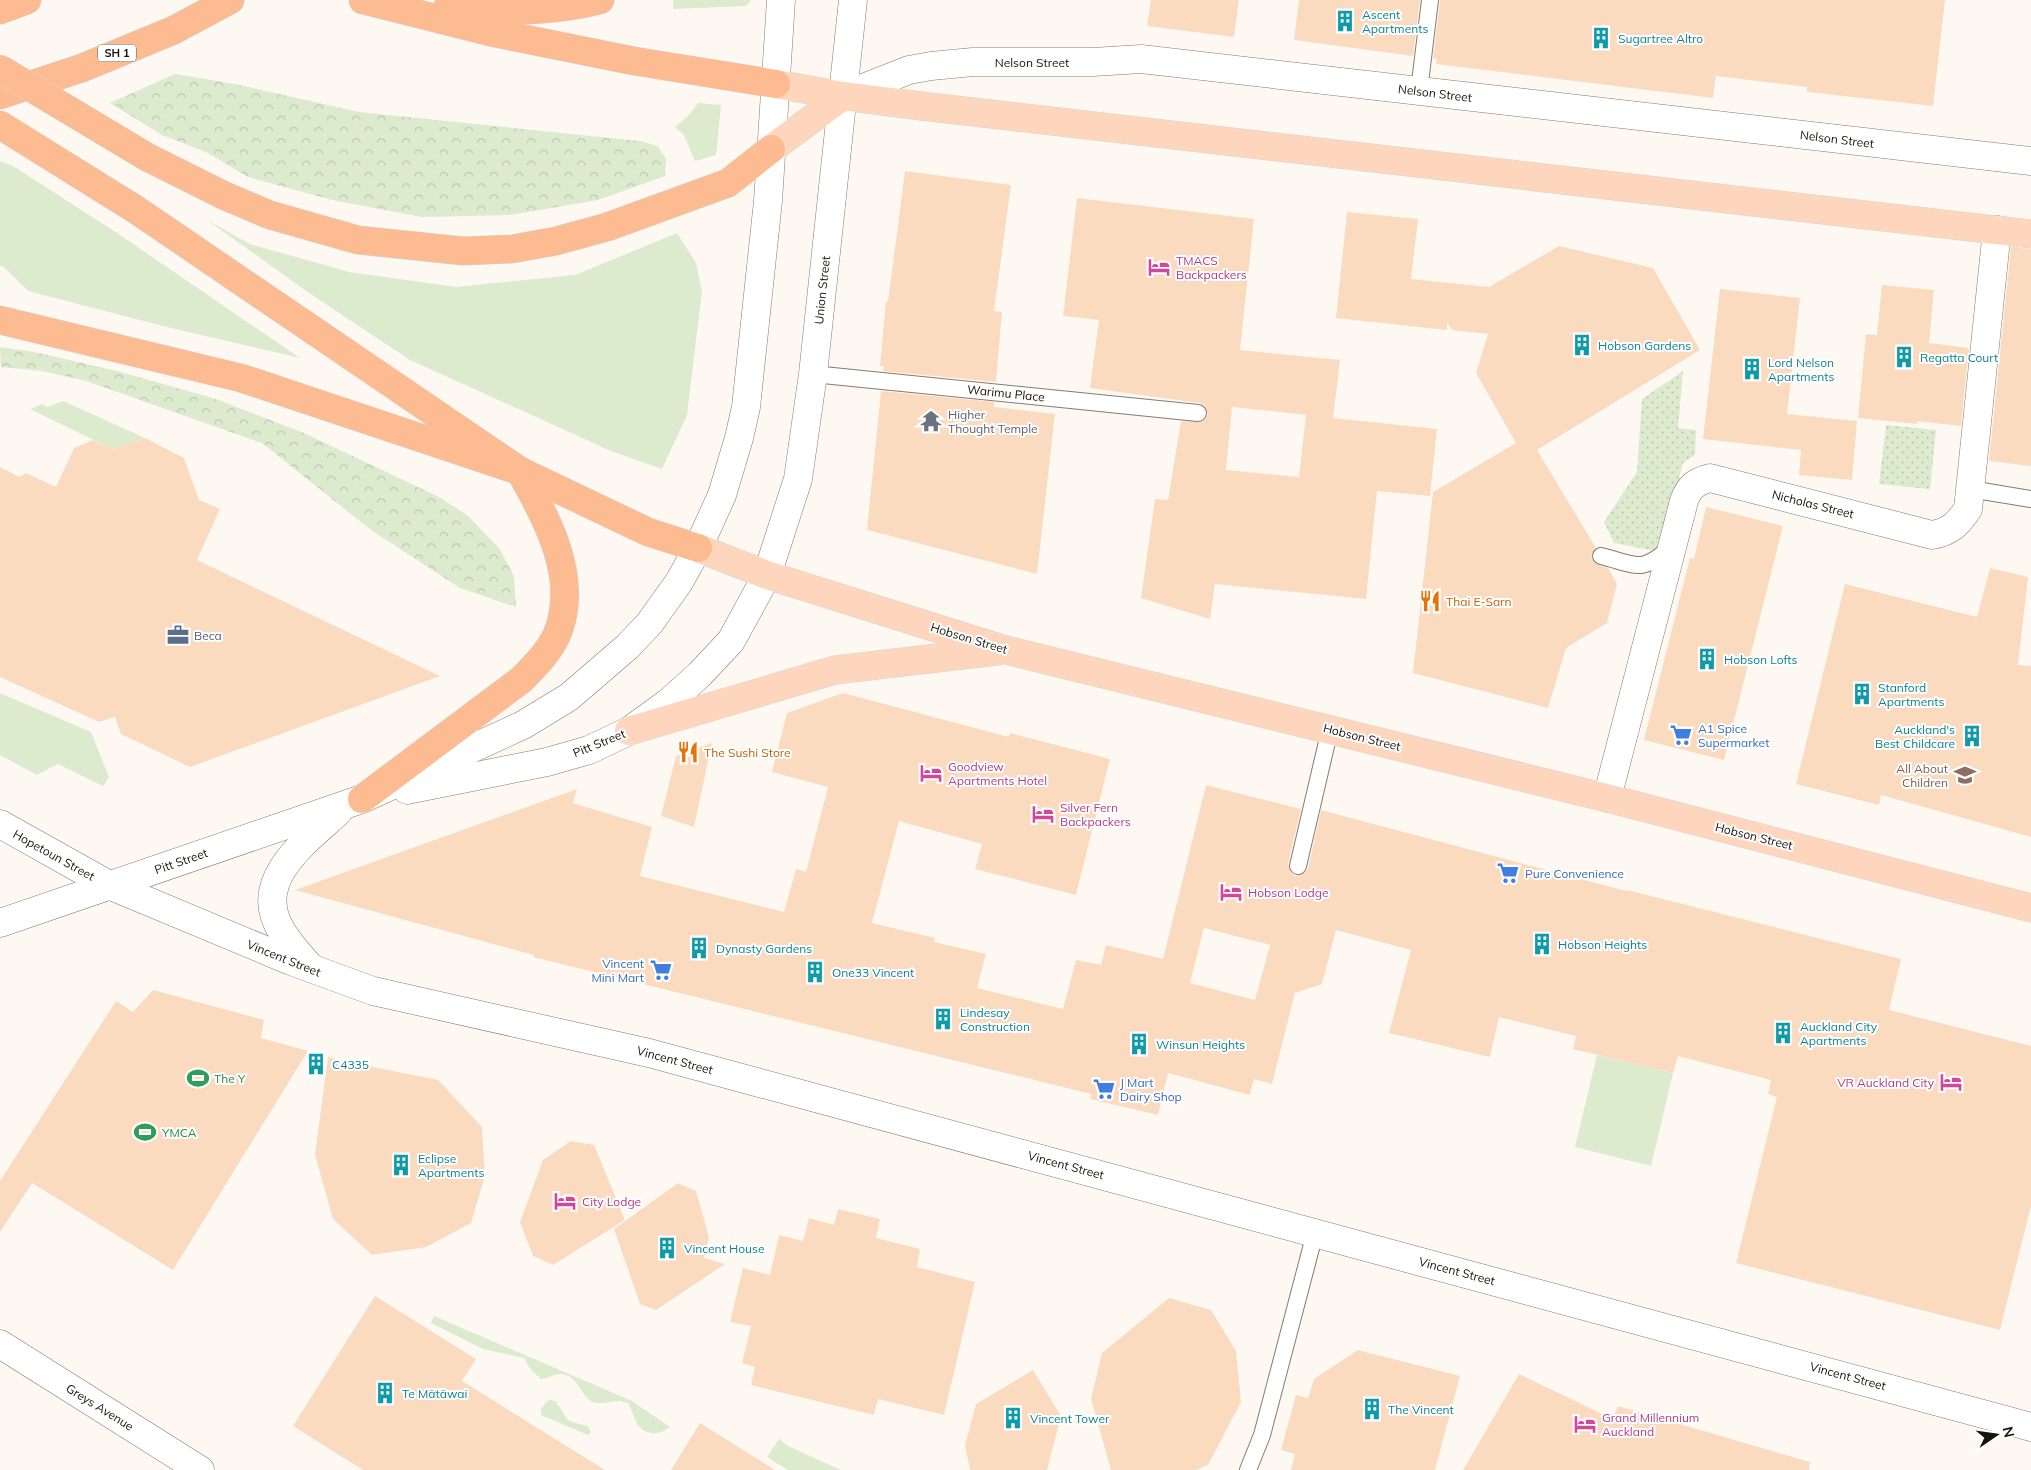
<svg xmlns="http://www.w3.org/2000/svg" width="2031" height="1470" font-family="Mulish,sans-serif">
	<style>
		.green { fill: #dceace }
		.forest { fill: url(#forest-crowns) }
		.park { fill: url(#park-dots) }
		.building { fill: #fbdbc0; fill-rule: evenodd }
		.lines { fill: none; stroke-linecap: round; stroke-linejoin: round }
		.lane-casing { stroke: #877a6f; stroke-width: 18 }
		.street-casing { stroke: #877a6f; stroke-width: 29 }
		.secondary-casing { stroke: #877a6f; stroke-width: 29 }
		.primary-casing { stroke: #d5d5d4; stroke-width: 29 }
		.highway-casing { stroke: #d5d5d4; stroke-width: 29 }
		.lane { stroke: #fff; stroke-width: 16 }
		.street { stroke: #fff; stroke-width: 28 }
		.secondary { stroke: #fff; stroke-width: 28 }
		.primary { stroke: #fdd6bd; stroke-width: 28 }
		.highway { stroke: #fcbb91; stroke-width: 28 }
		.highway-bridge-casing { stroke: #d5d5d4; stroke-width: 29; stroke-linecap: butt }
		.highway-bridge { stroke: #fcbb91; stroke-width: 28 }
		.labels { text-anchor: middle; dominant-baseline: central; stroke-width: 4; stroke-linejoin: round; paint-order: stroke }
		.shield { fill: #fff; stroke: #5d5a56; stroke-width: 1 }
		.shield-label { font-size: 11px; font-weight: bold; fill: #17130e }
		.culture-label { font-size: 12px; fill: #0d838f; stroke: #fff; text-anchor: start }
		.street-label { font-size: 12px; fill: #17130e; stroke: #fff }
		.hotel-label { font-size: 12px; fill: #b23c85; stroke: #fff; text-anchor: start }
		.worship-label { font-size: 12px; fill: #5b616d; stroke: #fff; text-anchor: start }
		.food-label { font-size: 12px; fill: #c56008; stroke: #fff; text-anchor: start }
		.service-label { font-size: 12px; fill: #4e5e75; stroke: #fff; text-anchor: start }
		.shop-label { font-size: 12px; fill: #366cbe; stroke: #fff; text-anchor: start }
		.education-label { font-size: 12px; fill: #785e54; stroke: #fff; text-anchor: end }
		.leisure-label { font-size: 12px; fill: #27864d; stroke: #fff; text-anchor: start }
	</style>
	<defs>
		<pattern id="forest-crowns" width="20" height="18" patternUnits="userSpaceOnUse" patternTransform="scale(1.25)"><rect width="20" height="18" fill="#dceace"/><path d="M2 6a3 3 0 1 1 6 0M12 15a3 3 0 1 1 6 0" fill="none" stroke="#bcc8b0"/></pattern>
		<pattern id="park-dots" width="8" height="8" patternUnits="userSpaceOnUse" patternTransform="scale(1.25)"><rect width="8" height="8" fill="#dceace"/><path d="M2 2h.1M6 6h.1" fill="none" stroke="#bcc8b0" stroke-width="1.8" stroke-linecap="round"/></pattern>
	</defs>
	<rect width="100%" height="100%" fill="#fef8f3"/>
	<g class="green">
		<path d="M 673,0 L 751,0 L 746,6 L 673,9 Z"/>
		<path d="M 698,103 L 721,105 L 716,155 L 695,161 L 684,135 L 675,127 L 688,116 Z"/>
		<path d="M 0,161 L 13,166 L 117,233 L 300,358 L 163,326 L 28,291 L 3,266 L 0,266 Z"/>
		<path d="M 207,220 L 250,244 L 349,272 L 456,287 L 575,275 L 677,233 L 696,263 L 702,291 L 687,415 L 662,469 L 611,451 L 410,360 L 312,295 Z"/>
		<path d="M 63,401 L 145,438 L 112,449 L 30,409 L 42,404 L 47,407 Z"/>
		<path d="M 0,693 L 91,732 L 109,777 L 103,786 L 58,764 L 37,775 L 0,755 Z"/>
		<path d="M 1597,1055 L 1673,1073 L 1651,1166 L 1575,1147 Z"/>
		<path d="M 434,1316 L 632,1401 L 670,1427 C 664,1431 659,1434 652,1433 C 635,1431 635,1415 628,1403 C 614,1398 607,1405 596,1403 C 582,1401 579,1374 560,1374 C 554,1374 548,1379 541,1379 L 531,1370 L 524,1358 L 483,1349 L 431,1323 Z"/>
		<path d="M 551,1400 L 555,1401 C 572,1421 558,1419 588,1426 L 591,1432 L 588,1435 L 541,1415 L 541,1409 L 547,1401 Z"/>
		<path d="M 779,1439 L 788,1446 L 841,1470 L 788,1470 L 767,1457 Z"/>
	</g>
	<g class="forest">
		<path d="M 175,74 L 240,85 L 359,112 L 640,141 L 658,146 L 666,159 L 665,176 L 598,200 L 510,215 L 422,217 L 332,200 L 248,177 L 206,152 L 162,135 L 110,103 Z"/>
		<path d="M 0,347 L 34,352 L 117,371 L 216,399 L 304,433 L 439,497 L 467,515 L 499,548 L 514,576 L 516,607 L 460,588 L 371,530 L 262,443 L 86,381 L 42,371 L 1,367 Z"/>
	</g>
	<g class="park">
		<path d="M 1683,371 L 1678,428 L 1696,430 L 1695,455 L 1683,463 L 1660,552 L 1614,543 L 1604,522 L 1637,472 L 1642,399 Z"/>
		<path d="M 1886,425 L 1936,430 L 1930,489 L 1879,484 Z"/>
	</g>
	<g class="building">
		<path d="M 1151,0 L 1239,0 L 1234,37 L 1147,26 Z"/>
		<path d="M 1299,0 L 1420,0 L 1413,56 L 1294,40 Z"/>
		<path d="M 1440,0 L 1945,0 L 1933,106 L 1807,92 L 1807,87 L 1716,76 L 1713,98 L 1436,64 L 1437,59 L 1433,58 Z"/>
		<path d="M 905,171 L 1011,185 L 994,311 L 1002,312 L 996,382 L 883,371 L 884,366 L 880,366 L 886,301 L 888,302 Z"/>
		<path d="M 1077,198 L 1254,219 L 1240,350 L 1340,360 L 1333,418 L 1437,429 L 1430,496 L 1377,491 L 1366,599 L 1215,584 L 1210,619 L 1141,598 L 1155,499 L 1168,500 L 1181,421 L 1202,422 L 1206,418 L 1208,414 L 1204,405 L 1199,403 L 1090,388 L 1099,320 L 1063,316 ZM 1232,407 L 1306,415 L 1299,477 L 1226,470 Z"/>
		<path d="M 1347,212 L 1418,219 L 1411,279 L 1489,287 L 1559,246 L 1653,268 L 1700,350 L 1537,450 L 1596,548 L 1591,554 L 1594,563 L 1608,568 L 1617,584 L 1607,623 L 1566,648 L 1548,708 L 1413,673 L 1433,492 L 1516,443 L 1476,373 L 1488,334 L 1452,330 L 1447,322 L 1447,330 L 1336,318 Z"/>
		<path d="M 2011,247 L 2031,249 L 2031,466 L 1989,461 Z"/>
		<path d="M 1882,285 L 1934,290 L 1929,343 L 1969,348 L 1961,426 L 1917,421 L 1917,424 L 1858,418 L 1866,334 L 1877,335 Z"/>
		<path d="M 1720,289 L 1800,298 L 1787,414 L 1857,421 L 1852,480 L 1799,475 L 1801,450 L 1703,439 Z"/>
		<path d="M 881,391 L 994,402 L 994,407 L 1055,414 L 1037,574 L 867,530 Z"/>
		<path d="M 145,438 L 184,458 L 199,500 L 220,509 L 197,560 L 440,676 L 190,767 L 121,734 L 115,717 L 99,722 L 0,677 L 0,467 L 19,477 L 26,473 L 56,487 L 74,448 L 93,440 L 112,449 Z"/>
		<path d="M 1706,507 L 1783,526 L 1724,760 L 1644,740 L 1690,558 L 1694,559 Z"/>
		<path d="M 1990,568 L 2028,577 L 2018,665 L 2031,666 L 2031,837 L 1881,795 L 1879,805 L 1796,784 L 1845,584 L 1977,617 Z"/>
		<path d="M 843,693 L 1009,737 L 1010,733 L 1110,759 L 1076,895 L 975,869 L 982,844 L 899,821 L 872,923 L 935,938 L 934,942 L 986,954 L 977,988 L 1063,1009 L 1076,960 L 1101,965 L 1106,945 L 1163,959 L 1206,785 L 1301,809 L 1288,864 L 1291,873 L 1295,876 L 1301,875 L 1308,869 L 1321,810 L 1626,891 L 1627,890 L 1901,959 L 1889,1010 L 2031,1046 L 2031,1206 L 2000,1330 L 1736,1263 L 1777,1097 L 1768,1094 L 1771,1080 L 1678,1056 L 1673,1073 L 1573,1049 L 1576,1036 L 1499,1017 L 1490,1057 L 1389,1033 L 1411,950 L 1336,930 L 1322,984 L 1295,993 L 1272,1084 L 1254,1079 L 1250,1095 L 1168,1073 L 1158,1115 L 1090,1099 L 1091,1094 L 533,957 L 534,955 L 295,890 L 577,789 L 573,803 L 652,827 L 640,876 L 784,912 L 796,869 L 806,872 L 828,787 L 772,772 L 787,713 ZM 1204,928 L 1270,945 L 1255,1000 L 1190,983 Z"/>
		<path d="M 712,743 L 694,827 L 661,816 L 676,756 Z"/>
		<path d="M 153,990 L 264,1020 L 261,1038 L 308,1051 L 173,1270 L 32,1183 L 0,1232 L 0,1181 L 116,1001 L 133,1012 Z"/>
		<path d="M 328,1057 L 366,1067 L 368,1066 L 438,1080 L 482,1127 L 485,1176 L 471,1223 L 426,1247 L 372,1255 L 333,1219 L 315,1155 Z"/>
		<path d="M 571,1141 L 594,1145 L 625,1220 L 553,1265 L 533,1256 L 520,1222 L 543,1160 Z"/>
		<path d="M 678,1183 L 696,1191 L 709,1237 L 704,1258 L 725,1264 L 656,1310 L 640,1304 L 614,1229 Z"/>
		<path d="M 838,1209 L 880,1219 L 876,1238 L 920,1249 L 917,1267 L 975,1282 L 944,1415 L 878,1399 L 874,1415 L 751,1385 L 755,1367 L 742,1363 L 751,1326 L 730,1322 L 743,1268 L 770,1275 L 779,1235 L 803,1241 L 809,1218 L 834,1225 Z"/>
		<path d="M 375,1296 L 476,1359 L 462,1381 L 605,1470 L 363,1470 L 293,1426 Z"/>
		<path d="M 1169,1298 L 1211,1310 L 1236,1351 L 1241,1402 L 1208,1465 L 1196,1470 L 1111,1470 L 1091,1399 L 1102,1353 Z"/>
		<path d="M 1358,1350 L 1460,1376 L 1435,1470 L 1291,1470 L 1295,1454 L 1281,1450 L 1296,1395 L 1308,1398 L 1314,1379 Z"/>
		<path d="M 1033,1370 L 1061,1416 L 1047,1470 L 970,1470 L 965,1445 L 976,1404 Z"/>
		<path d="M 1519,1374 L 1613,1419 L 1618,1406 L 1810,1462 L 1809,1470 L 1463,1470 Z"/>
		<path d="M 700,1423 L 775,1470 L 671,1470 Z"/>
	</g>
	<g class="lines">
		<g class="lane-casing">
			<g id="lane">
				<path d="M 1419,91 L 1430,0"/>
				<path d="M 813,374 L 1198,413"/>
				<path d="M 1970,489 L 2031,499"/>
				<path d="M 1601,556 C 1637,565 1641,574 1671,547"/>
				<path d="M 1298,866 L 1330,729"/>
				<path d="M 1248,1470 L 1262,1435 L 1315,1233"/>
			</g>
		</g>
		<g class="street-casing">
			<g id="street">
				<path d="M 843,96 L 909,70 L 931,66 L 973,62 L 1093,62 L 1141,59 L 2031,161"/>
				<path d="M 1607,798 L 1684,501 C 1689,487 1695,482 1710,478 L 1932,535 C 1950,532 1958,524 1968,509 L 1997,230"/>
			</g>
		</g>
		<g class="secondary-casing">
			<g id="secondary">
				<path d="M 407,790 L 547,762 L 589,750 L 629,731 L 669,702 L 699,675 L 731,641 L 748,610 L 767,575 L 798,479 L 813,374 L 853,0"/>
				<path d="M 0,824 L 109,885 L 291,961 L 373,991 L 649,1053 L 2031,1427"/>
				<path d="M 0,923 L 362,799 L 523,725 L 569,697 L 627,647 L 649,624 L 679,582 L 698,548 L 722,495 L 739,438 L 746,407 L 768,201 L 781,0"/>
				<path d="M 311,968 C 299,954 284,939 277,922 C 256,876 309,839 338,812"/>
				<path d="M 0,1344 L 200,1470"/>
			</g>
		</g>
		<g class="primary-casing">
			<g id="primary">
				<path d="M 776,84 L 843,96 L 921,106 L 2031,234"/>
				<path d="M 771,149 L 843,96"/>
				<path d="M 698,548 L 767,575 L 1006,650 L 1607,798 L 2031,908"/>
				<path d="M 629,731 L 835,670 L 997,651"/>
			</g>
		</g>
		<g class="highway-casing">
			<g id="highway">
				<path d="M 363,0 L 490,32 L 634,61 L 776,84"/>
				<path d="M 0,10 L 27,0"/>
				<path d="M 446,10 C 498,11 550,13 600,0"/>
				<path d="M 0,95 L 82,68 L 174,30 L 230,0"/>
				<path d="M 0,125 L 135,209 L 520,471 C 546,518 578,574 559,629 C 553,648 535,666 521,680 L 362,799"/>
				<path d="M 147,157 L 225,196 L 270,215 L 358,240 L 463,251 L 512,249 L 556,241 L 607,227 L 728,183 L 771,149"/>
				<path d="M 0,320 L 241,378 L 520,471 L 648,532 L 698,548"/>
			</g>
		</g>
		<use href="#lane" class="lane"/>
		<use href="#street" class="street"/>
		<use href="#secondary" class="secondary"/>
		<use href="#primary" class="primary"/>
		<use href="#highway" class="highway"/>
		<g class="highway-bridge-casing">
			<path id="highway-bridge" d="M 0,69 L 147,157"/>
		</g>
		<use href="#highway-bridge" class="highway-bridge"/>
	</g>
	<defs>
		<g id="building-bare" transform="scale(1.725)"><path d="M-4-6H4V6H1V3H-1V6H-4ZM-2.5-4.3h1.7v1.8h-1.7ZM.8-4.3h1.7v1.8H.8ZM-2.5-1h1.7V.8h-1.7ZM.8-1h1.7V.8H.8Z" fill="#0f9aa8" stroke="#fff" stroke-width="2.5" paint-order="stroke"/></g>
		<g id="hotel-bare" transform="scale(1.725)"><path d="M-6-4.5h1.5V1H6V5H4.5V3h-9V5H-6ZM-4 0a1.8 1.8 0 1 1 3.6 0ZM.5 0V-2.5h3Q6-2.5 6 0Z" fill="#d1479c" stroke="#fff" stroke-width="2.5" paint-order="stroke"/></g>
		<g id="temple-bare" transform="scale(1.725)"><path d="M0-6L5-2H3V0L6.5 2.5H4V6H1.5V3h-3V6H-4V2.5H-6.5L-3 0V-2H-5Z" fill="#6b7280" stroke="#fff" stroke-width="2.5" paint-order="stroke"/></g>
		<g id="restaurant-bare" transform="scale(1.725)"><path d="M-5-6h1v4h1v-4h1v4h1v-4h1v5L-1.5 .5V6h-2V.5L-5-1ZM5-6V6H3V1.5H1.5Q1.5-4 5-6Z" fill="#e8710a" stroke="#fff" stroke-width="2.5" paint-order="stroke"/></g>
		<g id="office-bare" transform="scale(1.725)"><path d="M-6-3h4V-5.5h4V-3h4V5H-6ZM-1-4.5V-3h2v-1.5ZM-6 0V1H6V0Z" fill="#5c6f8a" stroke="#fff" stroke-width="2.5" paint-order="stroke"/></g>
		<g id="supermarket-bare" transform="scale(1.725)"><path d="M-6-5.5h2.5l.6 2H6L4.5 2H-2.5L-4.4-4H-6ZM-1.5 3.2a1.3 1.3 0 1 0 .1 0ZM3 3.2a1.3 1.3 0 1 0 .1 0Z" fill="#3f7fe0" stroke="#fff" stroke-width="2.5" paint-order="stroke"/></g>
		<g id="school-bare" transform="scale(1.725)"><path d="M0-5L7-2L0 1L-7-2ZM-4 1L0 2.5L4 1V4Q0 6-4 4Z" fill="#8d6e63" stroke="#fff" stroke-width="2.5" paint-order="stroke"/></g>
		<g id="stadium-bare" transform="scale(1.725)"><path d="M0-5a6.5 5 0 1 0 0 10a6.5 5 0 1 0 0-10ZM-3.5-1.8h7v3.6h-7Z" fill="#2e9e5b" stroke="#fff" stroke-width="2.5" paint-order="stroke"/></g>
	</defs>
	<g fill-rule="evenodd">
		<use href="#building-bare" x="1345" y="21"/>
		<use href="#building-bare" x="1601" y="38"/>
		<use href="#hotel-bare" x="1159" y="267"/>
		<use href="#building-bare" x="1582" y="345"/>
		<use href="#building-bare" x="1904" y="357"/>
		<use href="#building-bare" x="1752" y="369"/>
		<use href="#temple-bare" x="931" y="421"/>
		<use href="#restaurant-bare" x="1430" y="601"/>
		<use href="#office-bare" x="178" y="635"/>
		<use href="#building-bare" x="1707" y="659"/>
		<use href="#building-bare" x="1862" y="694"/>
		<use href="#supermarket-bare" x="1681" y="735"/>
		<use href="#building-bare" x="1972" y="736"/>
		<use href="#restaurant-bare" x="688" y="752"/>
		<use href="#hotel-bare" x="931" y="773"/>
		<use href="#school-bare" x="1965" y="775"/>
		<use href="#hotel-bare" x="1043" y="814"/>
		<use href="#supermarket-bare" x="1508" y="873"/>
		<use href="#hotel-bare" x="1231" y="892"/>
		<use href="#building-bare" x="1542" y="944"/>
		<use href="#building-bare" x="699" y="948"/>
		<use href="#supermarket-bare" x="661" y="970"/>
		<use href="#building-bare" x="815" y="972"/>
		<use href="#building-bare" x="943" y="1019"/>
		<use href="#building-bare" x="1783" y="1033"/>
		<use href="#building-bare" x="1139" y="1044"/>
		<use href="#building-bare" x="316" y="1064"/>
		<use href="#stadium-bare" x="198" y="1078"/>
		<use href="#hotel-bare" x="1951" y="1082"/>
		<use href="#supermarket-bare" x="1104" y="1089"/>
		<use href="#stadium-bare" x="145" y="1132"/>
		<use href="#building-bare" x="401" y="1165"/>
		<use href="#hotel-bare" x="565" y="1201"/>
		<use href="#building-bare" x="667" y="1248"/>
		<use href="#building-bare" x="385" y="1393"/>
		<use href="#building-bare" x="1372" y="1409"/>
		<use href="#building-bare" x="1013" y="1418"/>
		<use href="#hotel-bare" x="1585" y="1424"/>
	</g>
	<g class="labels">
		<rect class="shield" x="98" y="44.5" width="38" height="17" rx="4"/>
		<g class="shield-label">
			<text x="117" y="53">SH 1</text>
		</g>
		<g class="culture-label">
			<text x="1362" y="14">Ascent<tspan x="1362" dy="14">Apartments</tspan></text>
			<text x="1618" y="38">Sugartree Altro</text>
			<text x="1598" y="345">Hobson Gardens</text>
			<text x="1920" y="357">Regatta Court</text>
			<text x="1768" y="362">Lord Nelson<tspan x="1768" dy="14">Apartments</tspan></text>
			<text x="1724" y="659">Hobson Lofts</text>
			<text x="1878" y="687">Stanford<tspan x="1878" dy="14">Apartments</tspan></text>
			<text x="1955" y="729" text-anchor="end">Auckland's<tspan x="1955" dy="14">Best Childcare</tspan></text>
			<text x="1558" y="944">Hobson Heights</text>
			<text x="716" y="948">Dynasty Gardens</text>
			<text x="832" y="972">One33 Vincent</text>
			<text x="960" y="1012">Lindesay<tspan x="960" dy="14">Construction</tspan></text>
			<text x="1800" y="1026">Auckland City<tspan x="1800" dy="14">Apartments</tspan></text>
			<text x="1156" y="1044">Winsun Heights</text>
			<text x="332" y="1064">C4335</text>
			<text x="418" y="1158">Eclipse<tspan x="418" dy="14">Apartments</tspan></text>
			<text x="684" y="1248">Vincent House</text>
			<text x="402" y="1393">Te Mātāwai</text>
			<text x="1388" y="1409">The Vincent</text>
			<text x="1030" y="1418">Vincent Tower</text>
		</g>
		<g class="street-label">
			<text x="1032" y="62">Nelson Street</text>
			<text transform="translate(1435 93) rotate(7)">Nelson Street</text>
			<text transform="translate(1837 139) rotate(7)">Nelson Street</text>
			<text transform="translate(822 290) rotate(-84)">Union Street</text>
			<text transform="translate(1006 393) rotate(6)">Warimu Place</text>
			<text transform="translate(1813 504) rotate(14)">Nicholas Street</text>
			<text transform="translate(969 638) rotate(17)">Hobson Street</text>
			<text transform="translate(1362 737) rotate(14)">Hobson Street</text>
			<text transform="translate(599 743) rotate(-22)">Pitt Street</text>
			<text transform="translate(1754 836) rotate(14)">Hobson Street</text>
			<text transform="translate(54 855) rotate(29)">Hopetoun Street</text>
			<text transform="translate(181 861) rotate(-19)">Pitt Street</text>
			<text transform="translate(284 958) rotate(22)">Vincent Street</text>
			<text transform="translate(675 1060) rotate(15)">Vincent Street</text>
			<text transform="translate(1066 1165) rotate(15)">Vincent Street</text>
			<text transform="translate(1457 1271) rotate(15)">Vincent Street</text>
			<text transform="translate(1848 1376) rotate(15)">Vincent Street</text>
			<text transform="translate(100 1407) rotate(32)">Greys Avenue</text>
		</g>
		<g class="hotel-label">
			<text x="1176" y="260">TMACS<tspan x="1176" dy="14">Backpackers</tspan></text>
			<text x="948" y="766">Goodview<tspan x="948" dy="14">Apartments Hotel</tspan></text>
			<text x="1060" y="807">Silver Fern<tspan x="1060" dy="14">Backpackers</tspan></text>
			<text x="1248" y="892">Hobson Lodge</text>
			<text x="1934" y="1082" text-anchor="end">VR Auckland City</text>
			<text x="582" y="1201">City Lodge</text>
			<text x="1602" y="1417">Grand Millennium<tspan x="1602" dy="14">Auckland</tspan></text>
		</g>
		<g class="worship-label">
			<text x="948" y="414">Higher<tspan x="948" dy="14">Thought Temple</tspan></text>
		</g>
		<g class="food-label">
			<text x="1446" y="601">Thai E-Sarn</text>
			<text x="704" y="752">The Sushi Store</text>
		</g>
		<g class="service-label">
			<text x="194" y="635">Beca</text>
		</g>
		<g class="shop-label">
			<text x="1698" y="728">A1 Spice<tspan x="1698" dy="14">Supermarket</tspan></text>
			<text x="1525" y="873">Pure Convenience</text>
			<text x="644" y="963" text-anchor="end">Vincent<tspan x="644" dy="14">Mini Mart</tspan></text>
			<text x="1120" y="1082">J Mart<tspan x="1120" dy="14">Dairy Shop</tspan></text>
		</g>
		<g class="education-label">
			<text x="1948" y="768">All About<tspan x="1948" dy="14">Children</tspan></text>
		</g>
		<g class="leisure-label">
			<text x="214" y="1078">The Y</text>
			<text x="162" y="1132">YMCA</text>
		</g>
	</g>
	<g transform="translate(1996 1435) rotate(77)" stroke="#ffffff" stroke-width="4" paint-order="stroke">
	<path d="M0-4L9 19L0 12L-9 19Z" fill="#17130e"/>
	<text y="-8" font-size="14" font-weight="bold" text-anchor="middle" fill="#17130e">N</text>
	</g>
</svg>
